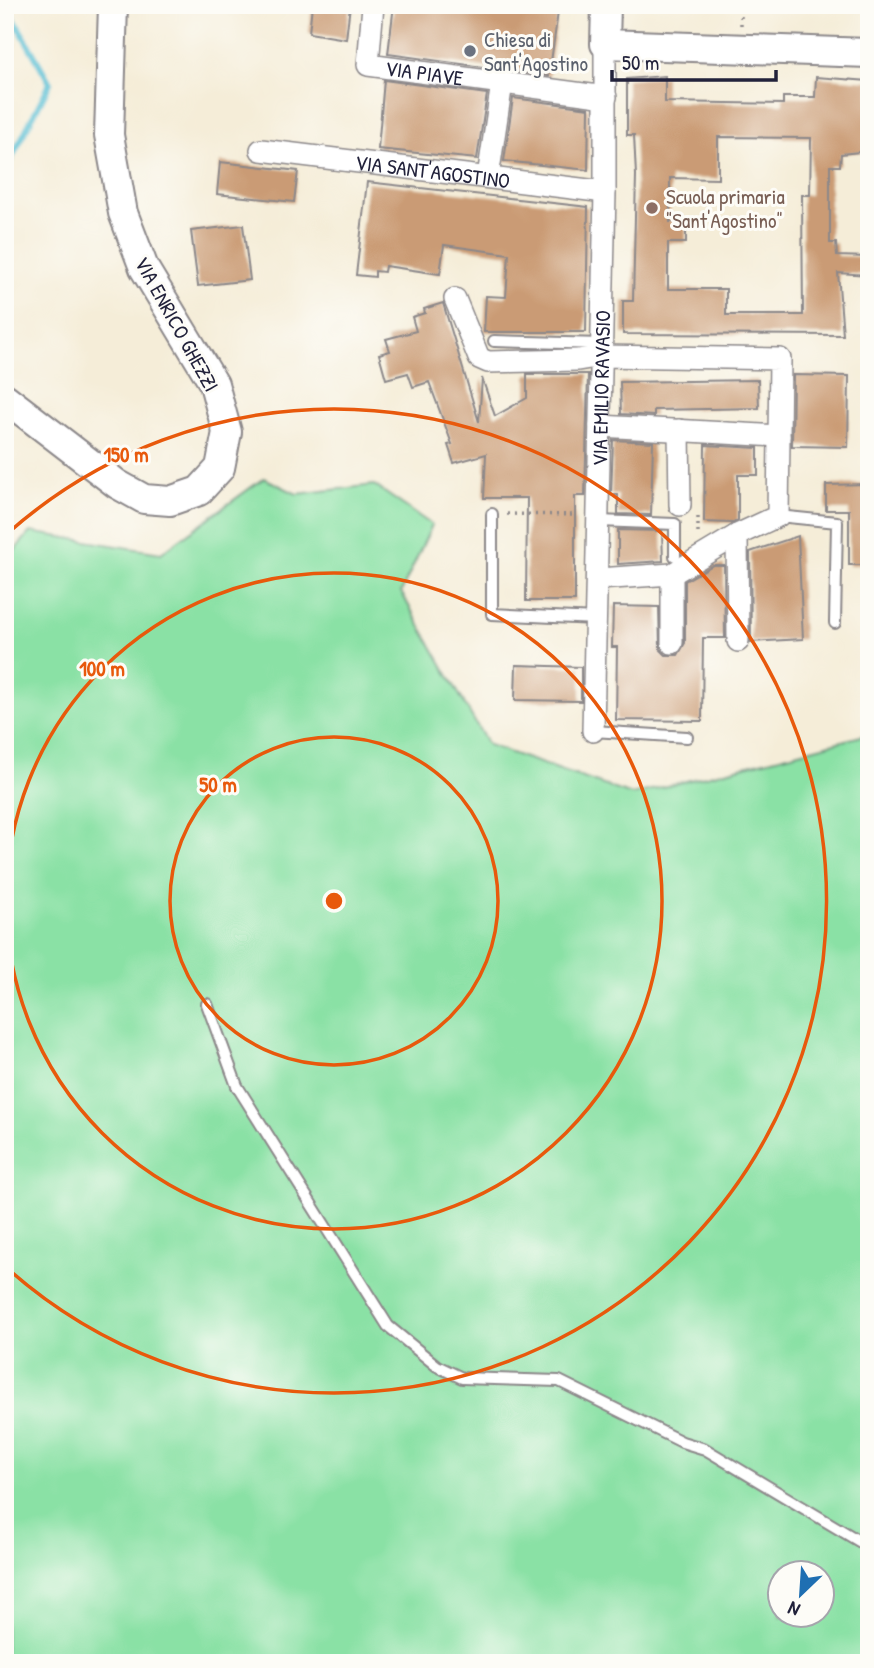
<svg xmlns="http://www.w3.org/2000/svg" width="874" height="1668" font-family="'Patrick Hand',sans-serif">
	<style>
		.green { fill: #8ae1a5; stroke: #568270; stroke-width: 2; fill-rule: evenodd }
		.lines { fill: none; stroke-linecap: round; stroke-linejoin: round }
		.stream { stroke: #56bed3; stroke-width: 6 }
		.building { fill: #ca9b74; fill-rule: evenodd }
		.lane-casing { stroke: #8c888a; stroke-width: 14 }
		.street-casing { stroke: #8c888a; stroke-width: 24 }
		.secondary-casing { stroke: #8c888a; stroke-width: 32 }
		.path { stroke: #8c888a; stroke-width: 3.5; stroke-dasharray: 2 5; stroke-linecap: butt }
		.lane { stroke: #fff; stroke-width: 10 }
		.street { stroke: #fff; stroke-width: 21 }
		.secondary { stroke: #fff; stroke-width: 28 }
		.ring { fill: none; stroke: #e8590c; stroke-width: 3.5 }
		.worship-dot { fill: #6b7280; stroke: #fdfcf7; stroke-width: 2.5 }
		.education-dot { fill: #8d6e63; stroke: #fdfcf7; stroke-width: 2.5 }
		.labels { text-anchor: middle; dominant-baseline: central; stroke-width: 6; stroke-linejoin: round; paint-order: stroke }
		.worship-label { font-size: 21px; fill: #5b616d; stroke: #fdfcf7; text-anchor: start }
		.street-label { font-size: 21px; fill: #22223b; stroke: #fdfcf7 }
		.education-label { font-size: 21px; fill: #785e54; stroke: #fdfcf7; text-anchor: start }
		.centre { fill: #e8590c; stroke: #fdfcf7; stroke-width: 3.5 }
		.ring-label { font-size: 21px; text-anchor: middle; font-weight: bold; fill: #e8590c; stroke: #fdfcf7; stroke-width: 6; stroke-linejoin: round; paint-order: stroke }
	</style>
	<rect width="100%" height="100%" fill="#fdfcf7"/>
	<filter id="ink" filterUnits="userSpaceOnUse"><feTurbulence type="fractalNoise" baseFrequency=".0143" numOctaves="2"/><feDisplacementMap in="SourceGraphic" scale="14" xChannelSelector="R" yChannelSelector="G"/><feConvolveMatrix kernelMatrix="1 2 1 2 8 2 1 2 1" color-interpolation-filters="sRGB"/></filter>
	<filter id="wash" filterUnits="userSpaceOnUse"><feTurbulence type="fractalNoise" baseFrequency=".00686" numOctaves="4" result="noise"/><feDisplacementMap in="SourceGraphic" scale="28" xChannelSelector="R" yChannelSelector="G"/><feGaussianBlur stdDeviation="1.57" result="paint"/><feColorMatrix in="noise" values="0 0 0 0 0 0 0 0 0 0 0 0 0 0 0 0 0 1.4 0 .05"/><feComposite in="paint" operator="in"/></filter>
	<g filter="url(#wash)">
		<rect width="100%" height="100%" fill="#f5edd8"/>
		<path class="green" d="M 264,478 L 297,494 L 374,485 L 432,525 L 401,592 L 488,745 L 632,795 L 869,734 L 869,1663 L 5,1663 L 5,562 L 30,532 L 161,553 ZM 780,1574 L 822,1574 L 822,1616 L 780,1616 Z"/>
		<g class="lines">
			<path class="stream" d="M 5,171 L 50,83 L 6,5"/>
		</g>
		<g id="blocks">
			<g class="building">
				<path d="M 312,5 L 350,5 L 346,39 L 309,33 Z"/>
				<path d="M 394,5 L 559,5 L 549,76 L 388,54 Z"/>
				<path d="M 665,76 L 665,102 L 783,104 L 783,97 L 815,97 L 816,77 L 869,81 L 869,151 L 841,154 L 840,166 L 830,166 L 830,243 L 836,243 L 837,256 L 869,257 L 869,275 L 838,273 L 843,335 L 623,334 L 623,301 L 633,301 L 636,175 L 634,135 L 627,135 L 627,79 ZM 718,137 L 811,138 L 810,195 L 802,195 L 803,315 L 726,315 L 726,289 L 668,289 L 668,243 L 686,243 L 686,222 L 670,222 L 670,178 L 718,179 Z"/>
				<path d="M 384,80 L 487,94 L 477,159 L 378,149 Z"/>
				<path d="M 513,98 L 589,108 L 588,170 L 504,161 Z"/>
				<path d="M 220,162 L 298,171 L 294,202 L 217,194 Z"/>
				<path d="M 367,182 L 588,207 L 586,332 L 484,332 L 486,296 L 506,297 L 509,254 L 444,245 L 440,274 L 385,266 L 384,272 L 375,271 L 375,277 L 356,275 Z"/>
				<path d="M 243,225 L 250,280 L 198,286 L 191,231 Z"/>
				<path d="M 443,303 L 479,422 L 482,378 L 495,416 L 527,398 L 527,374 L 588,374 L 585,496 L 575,496 L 575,601 L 526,601 L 527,498 L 484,498 L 486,454 L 454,463 L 448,445 L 452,444 L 429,382 L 413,387 L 408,373 L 386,379 L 379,354 L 390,351 L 386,339 L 416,331 L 412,317 L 425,313 L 424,309 Z"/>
				<path d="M 793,375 L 849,376 L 848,447 L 792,446 Z"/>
				<path d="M 758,380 L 759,408 L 654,410 L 654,416 L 621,414 L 620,382 Z"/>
				<path d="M 613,440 L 653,442 L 651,515 L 618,514 L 618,495 L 611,495 Z"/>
				<path d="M 705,445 L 758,448 L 758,475 L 738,475 L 738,520 L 733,523 L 704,522 Z"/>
				<path d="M 869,484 L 869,565 L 849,565 L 849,510 L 826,510 L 826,485 Z"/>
				<path d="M 618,530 L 662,531 L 663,561 L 618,564 Z"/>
				<path d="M 798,536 L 803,639 L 751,642 L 750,552 Z"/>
				<path d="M 713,565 L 724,565 L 725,638 L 703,638 L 702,721 L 616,720 L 617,647 L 612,647 L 613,606 L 659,607 L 660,649 L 666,655 L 678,655 L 685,643 L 685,581 Z"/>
				<path d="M 516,665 L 581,667 L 581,701 L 515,700 Z"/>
			</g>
		</g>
	</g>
	<g filter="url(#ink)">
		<use href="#blocks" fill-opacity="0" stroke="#8c888a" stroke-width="2"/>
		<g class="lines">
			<g class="lane-casing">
				<g id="lane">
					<path d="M 494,341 L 602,344"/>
					<path d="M 492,514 L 492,614 L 596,619"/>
					<path d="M 778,516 L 837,522 L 835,623"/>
					<path d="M 599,521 L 675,524 L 675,556"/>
					<path d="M 593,731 L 687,737"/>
					<path d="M 207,1004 L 237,1086 L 388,1326 L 437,1366 L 462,1378 L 559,1381 L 682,1442 L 705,1449 L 869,1547"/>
				</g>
			</g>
			<g class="street-casing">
				<g id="street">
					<path id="s1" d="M 373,5 L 368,65 L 606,97"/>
					<path id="s2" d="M 261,150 L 605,192"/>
					<path d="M 488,177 L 502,83"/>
					<path d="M 455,299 L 479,358 L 488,362 L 578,360 L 602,356 L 780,359 L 778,516 L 737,535 L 672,574 L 598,579"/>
					<path d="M 600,426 L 779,436"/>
					<path d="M 679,430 L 680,505"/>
					<path d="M 737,535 L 738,641"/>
					<path d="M 672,643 L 672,574"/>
					<path id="s3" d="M 593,731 L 605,192 L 605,44"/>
				</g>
			</g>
			<g class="secondary-casing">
				<g id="secondary">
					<path d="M 606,5 L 605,44 L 869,53"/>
					<path d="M 5,398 L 117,484 L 144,499 L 170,501 L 199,491 L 220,468 L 227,432 L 214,384 L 144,268 L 123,213 L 109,135 L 113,5"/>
				</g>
			</g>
			<g class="path">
				<path d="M 741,25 L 741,5"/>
				<path d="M 507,514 L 576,515"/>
				<path d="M 698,517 L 698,533"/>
			</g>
			<use href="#lane" class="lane"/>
			<use href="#street" class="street"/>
			<use href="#secondary" class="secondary"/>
		</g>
	</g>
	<g class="ring">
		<circle cx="334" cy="901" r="164"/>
		<circle cx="334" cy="901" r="328"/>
		<path d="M8 533A492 492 0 1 1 8 1269"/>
	</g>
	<circle class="worship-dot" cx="470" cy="51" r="7"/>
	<circle class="education-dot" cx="652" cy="208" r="7"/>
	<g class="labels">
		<g class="worship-label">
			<text x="484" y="39">Chiesa di<tspan x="484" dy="24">Sant'Agostino</tspan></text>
		</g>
		<g class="street-label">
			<text stroke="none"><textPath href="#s1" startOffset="117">VIA PIAVE</textPath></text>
			<text stroke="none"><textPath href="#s2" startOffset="173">VIA SANT'AGOSTINO</textPath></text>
			<text transform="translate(177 324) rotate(61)">VIA ENRICO GHEZZI</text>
			<text stroke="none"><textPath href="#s3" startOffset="343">VIA EMILIO RAVASIO</textPath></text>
		</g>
		<g class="education-label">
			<text x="666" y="196">Scuola primaria<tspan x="666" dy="24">"Sant'Agostino"</tspan></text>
		</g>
	</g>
	<circle cx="334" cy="901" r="10" class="centre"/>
	<g class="ring-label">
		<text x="126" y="462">150 m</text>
		<text x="102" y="676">100 m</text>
		<text x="218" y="792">50 m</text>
	</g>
	<rect width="874" height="1668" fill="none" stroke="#fdfcf7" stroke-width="28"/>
	<g transform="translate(801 1594) rotate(205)"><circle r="33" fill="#fdfcf7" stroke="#a5a5ac" stroke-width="2"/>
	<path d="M0-5L12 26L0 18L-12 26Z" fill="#1f6fb2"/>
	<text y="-10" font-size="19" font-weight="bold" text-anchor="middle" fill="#22223b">N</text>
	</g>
	<path d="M612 70v10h164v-10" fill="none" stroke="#22223b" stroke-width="3.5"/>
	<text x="622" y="70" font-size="21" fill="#22223b" stroke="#fdfcf7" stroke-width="5" paint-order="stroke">50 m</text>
</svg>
